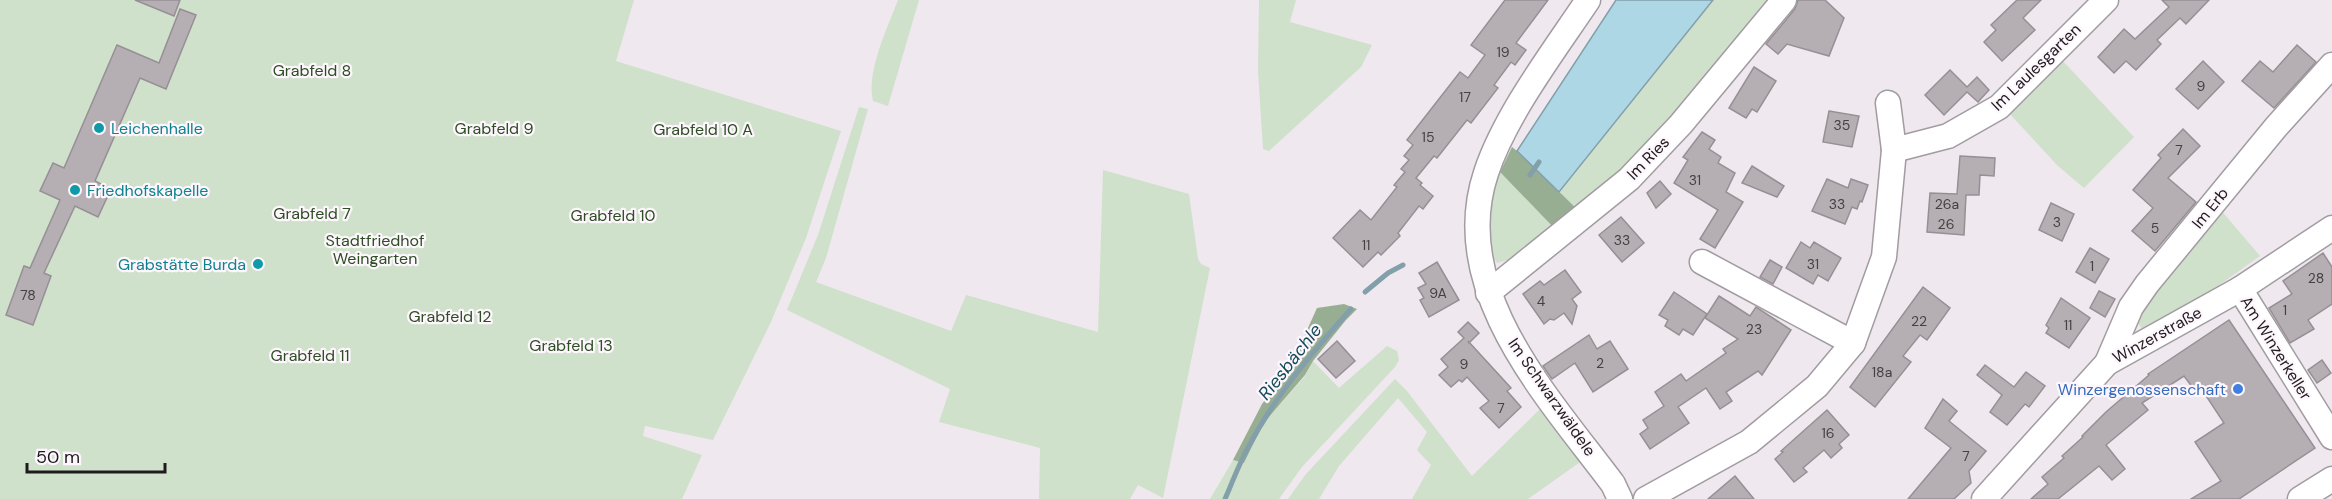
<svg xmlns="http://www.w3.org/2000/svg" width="2332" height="499" font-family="'DM Sans',sans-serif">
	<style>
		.green { fill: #cfe0cb }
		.forest { fill: #98ae92 }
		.water { fill: #aed7e6; stroke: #839faa; stroke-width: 1.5 }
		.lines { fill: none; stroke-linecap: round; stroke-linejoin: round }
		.stream { stroke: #839faa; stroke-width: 5 }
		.building { fill: #b5afb4; stroke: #969096; stroke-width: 1.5 }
		.minor-casing { stroke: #a29ca2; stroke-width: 27 }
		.minor { stroke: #fff; stroke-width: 24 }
		.culture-dot { fill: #0f9aa8; stroke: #fdf6fc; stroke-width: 2 }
		.shop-dot { fill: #3f7fe0; stroke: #fdf6fc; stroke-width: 2 }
		.labels { text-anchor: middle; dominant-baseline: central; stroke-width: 4.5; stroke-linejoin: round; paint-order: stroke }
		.number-label { font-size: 14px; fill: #444043 }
		.street-label { font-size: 16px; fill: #1e1b1d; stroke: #fdf6fc }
		.park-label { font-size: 16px; fill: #2d4d23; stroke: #fdf6fc }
		.culture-label { font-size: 16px; fill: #0d838f; stroke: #fdf6fc; text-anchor: start }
		.shop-label { font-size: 16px; fill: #366cbe; stroke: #fdf6fc; text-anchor: end }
		.water-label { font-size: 18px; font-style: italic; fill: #134b5b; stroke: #fdf6fc }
	</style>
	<rect width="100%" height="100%" fill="#efe9ef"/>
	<g class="green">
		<path d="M 0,0 L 634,0 L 616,61 L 841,131 L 806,238 L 771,322 L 713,440 L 645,426 L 643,436 L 702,455 L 682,499 L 0,499 Z"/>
		<path d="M 898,0 L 919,0 L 888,106 L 873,101 C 866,71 888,27 898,0 Z"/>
		<path d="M 1259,0 L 1296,0 L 1290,22 L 1372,45 L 1361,67 L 1269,151 L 1263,149 L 1258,71 Z"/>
		<path d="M 1713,0 L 1771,0 L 1670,124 L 1579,211 L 1559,192 Z"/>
		<path d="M 2061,59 L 2134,137 L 2084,188 L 2058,166 L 2007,111 Z"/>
		<path d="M 859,107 L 868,109 L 826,258 L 816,282 L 951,331 L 966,295 L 1098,332 L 1103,170 L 1189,194 L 1198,259 L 1201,264 L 1210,268 L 1163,498 L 1138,485 L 1130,499 L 1039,499 L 1040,448 L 939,422 L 950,389 L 787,310 L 818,235 Z"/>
		<path d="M 1500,172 L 1555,229 L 1515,258 L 1497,263 L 1490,252 L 1488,236 L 1490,193 Z"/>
		<path d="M 2219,208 L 2260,256 L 2159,328 L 2144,331 L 2135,320 L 2137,308 Z"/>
		<path d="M 1387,346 L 1397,351 L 1399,360 L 1395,367 L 1302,467 L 1279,499 L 1210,499 L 1233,460 L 1244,463 L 1263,424 L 1305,376 L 1313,361 L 1339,388 Z"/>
		<path d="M 1395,379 L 1407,391 L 1472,476 L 1540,409 L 1583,460 L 1528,499 L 1412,499 L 1431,465 L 1417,450 L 1427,432 L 1398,398 L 1339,466 L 1319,499 L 1288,499 L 1306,474 Z"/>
	</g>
	<g class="forest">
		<path d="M 1512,147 L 1517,151 L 1579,211 L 1555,229 L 1500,172 Z"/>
		<path d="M 1344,304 L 1357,309 L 1346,320 L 1313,361 L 1305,375 L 1263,424 L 1244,463 L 1233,460 L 1262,404 L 1293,361 L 1317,308 Z"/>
	</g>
	<path class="water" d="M 1616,0 L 1713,0 L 1559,192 L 1517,151 Z"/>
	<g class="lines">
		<g class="stream">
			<path d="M 1530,175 L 1539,162"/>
			<path d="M 1365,292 L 1388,273 L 1403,265"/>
			<path d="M 1225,499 C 1233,481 1240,461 1250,444 C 1276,395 1314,350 1351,309"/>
		</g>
	</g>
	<g class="building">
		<path d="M 135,0 L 180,0 L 174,16 Z"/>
		<path d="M 1505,0 L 1548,0 L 1516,43 L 1526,50 L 1515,65 L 1511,62 L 1494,85 L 1498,88 L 1471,123 L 1467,120 L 1437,158 L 1434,156 L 1416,178 L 1422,183 L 1420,185 L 1433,196 L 1423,209 L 1419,206 L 1398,233 L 1400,236 L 1381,255 L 1378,252 L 1363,267 L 1333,238 L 1360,210 L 1371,220 L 1397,187 L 1394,185 L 1405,172 L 1401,169 L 1409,160 L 1404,156 L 1413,145 L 1407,140 L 1460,72 L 1468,78 L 1485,55 L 1471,45 Z"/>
		<path d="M 1798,0 L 1825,0 L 1844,18 L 1829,56 L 1787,44 L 1778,54 L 1766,44 L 1795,9 Z"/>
		<path d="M 2017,0 L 2041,0 L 2023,18 L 2035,30 L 2002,61 L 1984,42 L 1996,30 L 1991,25 Z"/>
		<path d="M 2162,0 L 2209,0 L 2186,24 L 2180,18 L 2157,40 L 2161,44 L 2136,70 L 2126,61 L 2114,73 L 2098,57 L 2124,29 L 2135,39 L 2169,7 Z"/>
		<path d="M 180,9 L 196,15 L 166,89 L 140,78 L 95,181 L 111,189 L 98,217 L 75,206 L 44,273 L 51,276 L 33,325 L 6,315 L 24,266 L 30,268 L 60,200 L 40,191 L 53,163 L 64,168 L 117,45 L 159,63 Z"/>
		<path d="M 2297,45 L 2316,62 L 2274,108 L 2242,81 L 2260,61 L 2273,72 Z"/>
		<path d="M 2203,61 L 2224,82 L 2198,109 L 2176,89 Z"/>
		<path d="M 1754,67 L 1776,81 L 1757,112 L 1752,109 L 1746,118 L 1729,108 Z"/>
		<path d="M 1950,70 L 1967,87 L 1977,77 L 1989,90 L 1978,102 L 1967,92 L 1944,115 L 1925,95 Z"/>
		<path d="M 1829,111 L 1859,116 L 1852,147 L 1823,142 Z"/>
		<path d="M 2183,129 L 2200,146 L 2168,178 L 2196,202 L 2155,251 L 2132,231 L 2153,208 L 2133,190 L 2161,158 L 2158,155 Z"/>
		<path d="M 1702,132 L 1715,140 L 1709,149 L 1721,157 L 1718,163 L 1735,173 L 1726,192 L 1743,202 L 1715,248 L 1700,239 L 1718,210 L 1674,183 L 1688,160 L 1683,157 Z"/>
		<path d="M 1960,156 L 1995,158 L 1994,176 L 1980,175 L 1979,195 L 1966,195 L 1964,235 L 1927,232 L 1930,193 L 1957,194 Z"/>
		<path d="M 1752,166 L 1784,186 L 1777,197 L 1742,183 Z"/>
		<path d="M 1827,179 L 1848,188 L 1851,179 L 1868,185 L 1862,202 L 1860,201 L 1857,209 L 1852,207 L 1845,224 L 1812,211 Z"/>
		<path d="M 1660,181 L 1671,194 L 1656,208 L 1647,193 Z"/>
		<path d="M 2051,203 L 2074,214 L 2062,241 L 2039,230 Z"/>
		<path d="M 1621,217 L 1644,243 L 1622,262 L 1599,235 Z"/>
		<path d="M 1801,242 L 1810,248 L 1814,242 L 1841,258 L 1828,281 L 1818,275 L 1813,284 L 1786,268 Z"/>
		<path d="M 2090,248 L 2109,259 L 2095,283 L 2076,272 Z"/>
		<path d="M 2323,253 L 2332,267 L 2332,304 L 2308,320 L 2314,329 L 2290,343 L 2269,308 L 2292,294 L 2283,281 Z"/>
		<path d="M 1770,260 L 1782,267 L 1773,284 L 1760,277 Z"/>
		<path d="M 1437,262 L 1459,300 L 1429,317 L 1420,300 L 1424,298 L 1418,288 L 1426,284 L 1419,273 Z"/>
		<path d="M 1565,270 L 1581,292 L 1572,299 L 1577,306 L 1572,324 L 1564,313 L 1554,320 L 1550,319 L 1544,324 L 1523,294 L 1540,281 L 1544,285 Z"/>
		<path d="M 1923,287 L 1950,308 L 1927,340 L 1920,335 L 1903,356 L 1911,362 L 1875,407 L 1850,387 Z"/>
		<path d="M 2099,291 L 2115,299 L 2105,317 L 2090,308 Z"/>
		<path d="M 1674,292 L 1707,314 L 1693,335 L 1683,329 L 1679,335 L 1665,326 L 1668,320 L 1659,315 Z"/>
		<path d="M 1719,296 L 1750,316 L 1756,307 L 1791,330 L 1762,375 L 1758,371 L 1726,392 L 1732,401 L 1720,409 L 1706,388 L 1678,407 L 1689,423 L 1650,449 L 1640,434 L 1648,428 L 1643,420 L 1664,406 L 1655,392 L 1681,374 L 1686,381 L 1726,353 L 1723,349 L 1738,339 L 1705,318 Z"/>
		<path d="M 2061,298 L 2090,318 L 2069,348 L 2046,333 L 2049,328 L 2046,325 Z"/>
		<path d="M 2229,320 L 2315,448 L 2239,499 L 2191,499 L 2221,481 L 2195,442 L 2224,423 L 2199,385 L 2193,388 L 2184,376 L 2142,403 L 2148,410 L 2106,445 L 2125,469 L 2112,480 L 2099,466 L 2058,499 L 2031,499 L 2048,484 L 2042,477 L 2064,458 L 2062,456 L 2083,437 L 2082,436 L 2106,412 L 2149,375 L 2148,374 Z"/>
		<path d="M 1468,322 L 1479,333 L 1469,343 L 1468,341 L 1511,388 L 1507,391 L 1521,407 L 1499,428 L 1480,408 L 1489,401 L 1467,377 L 1462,382 L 1459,380 L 1451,387 L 1439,375 L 1448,367 L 1441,359 L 1464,338 L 1458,332 Z"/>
		<path d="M 1589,335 L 1597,349 L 1610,341 L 1628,369 L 1593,392 L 1575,363 L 1552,379 L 1543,366 Z"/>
		<path d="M 1337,341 L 1355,361 L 1336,378 L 1318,359 Z"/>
		<path d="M 2322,360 L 2331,373 L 2317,383 L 2308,370 Z"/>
		<path d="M 1985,365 L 2014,387 L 2026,372 L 2045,386 L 2029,407 L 2025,404 L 2007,425 L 1990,412 L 2002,395 L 1977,375 Z"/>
		<path d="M 1943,399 L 1957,411 L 1949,421 L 1986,451 L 1969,471 L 1971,483 L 1954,499 L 1908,499 L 1951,448 L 1925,428 Z"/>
		<path d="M 1827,410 L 1849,435 L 1839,444 L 1842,448 L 1831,458 L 1824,450 L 1803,468 L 1807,472 L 1794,482 L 1775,459 L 1783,452 L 1781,451 Z"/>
		<path d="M 1735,476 L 1754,499 L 1708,499 Z"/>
	</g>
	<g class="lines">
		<g class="minor-casing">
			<g id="minor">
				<path d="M 1588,0 C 1554,51 1505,115 1486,173 C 1447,290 1548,397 1613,484 L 1620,499"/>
				<path d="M 1894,150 L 1948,136 L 1999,107 L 2106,0"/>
				<path d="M 1702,262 L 1853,343"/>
				<path d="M 2240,289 L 2332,437"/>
				<path d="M 1488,293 L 1629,179 L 1681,124 L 1784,0"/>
				<path d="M 2107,363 L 2131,307 L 2147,284 L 2276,127 L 2332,65"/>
				<path d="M 1646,499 L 1749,442 L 1817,386 L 1853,343 L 1884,257 L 1894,150 L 1888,103"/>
				<path d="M 1984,499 L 2107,363 L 2240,289 L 2332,228"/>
				<path d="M 2300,499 L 2332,479"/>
			</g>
		</g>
		<use href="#minor" class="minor"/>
	</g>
	<g class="culture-dot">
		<circle cx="99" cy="128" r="6"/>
		<circle cx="75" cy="190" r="6"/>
		<circle cx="258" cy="264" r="6"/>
	</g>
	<circle class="shop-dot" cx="2238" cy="389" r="6"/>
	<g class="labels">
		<g class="number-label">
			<text x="1503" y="52">19</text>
			<text x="2201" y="86">9</text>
			<text x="1465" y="97">17</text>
			<text x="1842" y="125">35</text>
			<text x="1428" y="137">15</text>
			<text x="2179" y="150">7</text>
			<text x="1695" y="180">31</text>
			<text x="1837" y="204">33</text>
			<text x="1947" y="204">26a</text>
			<text x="2057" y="222">3</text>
			<text x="1946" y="224">26</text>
			<text x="2155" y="228">5</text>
			<text x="1622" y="240">33</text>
			<text x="1366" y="245">11</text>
			<text x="1813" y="264">31</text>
			<text x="2092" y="266">1</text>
			<text x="2316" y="278">28</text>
			<text x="1438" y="293">9A</text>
			<text x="28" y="295">78</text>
			<text x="1541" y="301">4</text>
			<text x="2285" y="310">1</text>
			<text x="1919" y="321">22</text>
			<text x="2068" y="325">11</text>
			<text x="1754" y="329">23</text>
			<text x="1600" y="363">2</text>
			<text x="1464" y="364">9</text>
			<text x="1882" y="372">18a</text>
			<text x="1501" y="408">7</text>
			<text x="1828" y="433">16</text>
			<text x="1966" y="456">7</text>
		</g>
		<g class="street-label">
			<text transform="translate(2036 67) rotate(-44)">Im Laulesgarten</text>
			<text transform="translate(1648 158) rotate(-46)">Im Ries</text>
			<text transform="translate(2210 208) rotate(-51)">Im Erb</text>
			<text transform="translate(2157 335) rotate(-29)">Winzerstraße</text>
			<text transform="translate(2276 348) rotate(58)">Am Winzerkeller</text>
			<text transform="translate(1552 397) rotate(55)">Im Schwarzwäldele</text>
		</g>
		<g class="park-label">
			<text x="312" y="70">Grabfeld 8</text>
			<text x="494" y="128">Grabfeld 9</text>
			<text x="703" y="129">Grabfeld 10 A</text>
			<text x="312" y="213">Grabfeld 7</text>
			<text x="613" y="215">Grabfeld 10</text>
			<text x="375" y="240">Stadtfriedhof<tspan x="375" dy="18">Weingarten</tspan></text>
			<text x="450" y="316">Grabfeld 12</text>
			<text x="571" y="345">Grabfeld 13</text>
			<text x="310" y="355">Grabfeld 11</text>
		</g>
		<g class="culture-label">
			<text x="111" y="128">Leichenhalle</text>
			<text x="87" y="190">Friedhofskapelle</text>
			<text x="246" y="264" text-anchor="end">Grabstätte Burda</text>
		</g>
		<g class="shop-label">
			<text x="2226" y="389">Winzergenossenschaft</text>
		</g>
		<g class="water-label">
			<text transform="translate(1290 362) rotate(-52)">Riesbächle</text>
		</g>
	</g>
	<path d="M27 463v9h138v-9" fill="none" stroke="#1e1b1d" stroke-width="3"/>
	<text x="36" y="463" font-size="18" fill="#1e1b1d" stroke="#fdf6fc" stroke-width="4.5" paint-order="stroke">50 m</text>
</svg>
